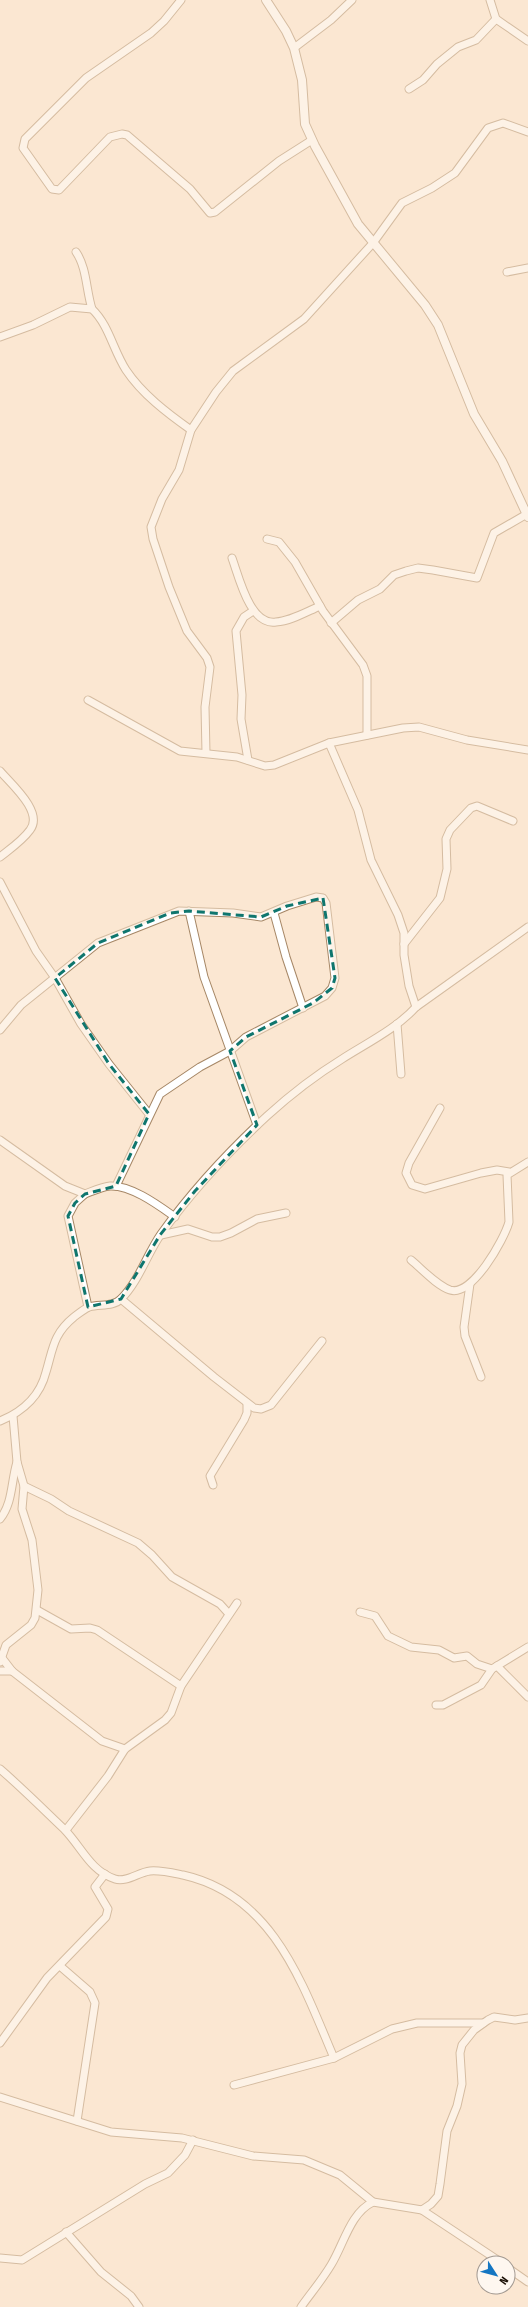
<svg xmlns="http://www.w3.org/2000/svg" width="528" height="2307" font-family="'Fira Sans Condensed',sans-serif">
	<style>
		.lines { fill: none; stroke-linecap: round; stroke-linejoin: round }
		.minor-casing { stroke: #a68766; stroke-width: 9 }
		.tertiary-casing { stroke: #a68766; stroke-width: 10 }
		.minor { stroke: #fff; stroke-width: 7 }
		.tertiary { stroke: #fff; stroke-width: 8 }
		.marked { fill: none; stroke: #0f766e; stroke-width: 3; stroke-dasharray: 8 5; stroke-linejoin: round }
	</style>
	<rect width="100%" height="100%" fill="#fbe7d2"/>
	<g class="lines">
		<g class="minor-casing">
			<g id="minor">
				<path d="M 181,0 L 164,21 L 151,33 L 86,78 L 25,139 L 23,148 L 52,189 L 59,190 L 110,137 L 122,134 L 127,135 L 190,189 L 210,213 L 215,212 L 279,161 L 312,140"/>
				<path d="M 490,0 L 496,19 L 528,41"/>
				<path d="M 294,48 L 331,20 L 352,0"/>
				<path d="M 409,89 L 423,80 L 437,64 L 458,47 L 476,40 L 496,19"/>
				<path d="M 76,252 C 87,268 86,290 92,309"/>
				<path d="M 507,272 L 528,268"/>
				<path d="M 0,337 L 33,325 L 70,307 L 92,309 C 109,325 113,350 126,370 C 142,394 167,413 191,430"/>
				<path d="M 267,539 L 279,542 L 295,562 L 323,611 L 363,665 L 367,676 L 367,735"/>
				<path d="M 232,558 C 239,577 250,626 276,622 C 291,621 306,612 320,606"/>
				<path d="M 331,623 L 358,600 L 380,589 L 394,575 L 406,571 L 418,568 L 433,570 L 477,578 L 494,533 L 527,514"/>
				<path d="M 88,700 L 180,751 L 237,757 L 265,766 L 274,765 L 329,743 L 403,728 L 419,727 L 467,740 L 528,750"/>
				<path d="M 329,743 L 358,810 L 371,860 L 398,915 L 404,933 L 404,955 L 409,986 L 416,1007"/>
				<path d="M 206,753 L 205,707 L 210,667 L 207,658 L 187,631 L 169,587 L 153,539 L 151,527 L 162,499 L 179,470 L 191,430 L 216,392 L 233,371 L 304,319 L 373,243 L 402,203 L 432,188 L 455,173 L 488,128 L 503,123 L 528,132"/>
				<path d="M 248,760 L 241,719 L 242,695 L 236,631 L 244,617 L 253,611"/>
				<path d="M 0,771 C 11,784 44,812 30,830 C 22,841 10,849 0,857"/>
				<path d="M 0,882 L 36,951 L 55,978 L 81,1024 L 109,1064 L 149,1114"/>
				<path d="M 189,911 L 204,977 L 257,1125"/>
				<path d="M 274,913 L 286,957 L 303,1008"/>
				<path d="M 404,944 L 440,898 L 447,869 L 446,839 L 450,830 L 471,808 L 477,806 L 513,821"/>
				<path d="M 397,1024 L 401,1074"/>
				<path d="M 0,1030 L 21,1005 L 98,943 L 179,911 L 233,913 L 261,917 L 287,906 L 316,897 L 323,898 L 326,903 L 335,978 L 332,988 L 325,996 L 246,1037 L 230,1051 L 200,1067 L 160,1094 L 116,1186"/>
				<path d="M 440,1108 L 409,1163 L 406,1173 L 412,1185 L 425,1189 L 481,1173 L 497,1170 L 509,1172"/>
				<path d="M 0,1140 L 65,1186 L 85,1194 C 93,1191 101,1187 110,1186 C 131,1185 158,1205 175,1217"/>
				<path d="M 85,1194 L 75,1203 L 68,1216 L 88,1307"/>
				<path d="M 161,1235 L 188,1229 L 212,1237 L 220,1237 L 231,1233 L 257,1219 L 286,1213"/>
				<path d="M 411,1260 C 422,1269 436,1285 450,1290 C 472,1297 504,1240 509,1222 L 507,1175 L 528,1162"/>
				<path d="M 470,1284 L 464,1327 L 465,1336 L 481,1377"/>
				<path d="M 121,1299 L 214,1377 L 254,1408 L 261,1409 L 271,1405 L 322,1341"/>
				<path d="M 0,1421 C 22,1412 40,1396 46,1372 C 53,1349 53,1334 74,1317 C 78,1314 84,1309 89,1307 C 100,1304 113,1307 121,1299 C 139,1281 147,1254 161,1234 C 192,1191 228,1152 267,1116 C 289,1096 316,1075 342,1059 C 367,1043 396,1029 416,1007 L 528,927"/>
				<path d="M 213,1485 L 210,1476 L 244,1420 L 247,1413 L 247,1404"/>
				<path d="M 24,1486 L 51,1499 L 69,1511 L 138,1543 L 152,1555 L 172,1577 L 220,1604 L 229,1614"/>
				<path d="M 0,1519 C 13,1503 11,1481 17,1462"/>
				<path d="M 37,1610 L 71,1629 L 90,1628 L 97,1630 L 181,1686"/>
				<path d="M 360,1612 L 375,1616 L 388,1636 L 411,1647 L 439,1650 L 454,1658 L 467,1656 L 477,1664 L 492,1669"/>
				<path d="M 2,1658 L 12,1671 L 102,1741 L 125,1749"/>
				<path d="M 0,1662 L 6,1645 L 31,1625 L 35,1618 L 38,1590 L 32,1540 L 22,1509 L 24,1486 L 17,1462 L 13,1416"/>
				<path d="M 497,1666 L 528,1697"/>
				<path d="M 0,1671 L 12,1671"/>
				<path d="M 436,1705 L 443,1705 L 481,1685 L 492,1669 L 528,1647"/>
				<path d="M 0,1769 C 22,1788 43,1809 64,1829 C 81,1846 90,1871 115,1879 C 126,1883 139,1872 150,1871 C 160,1870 173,1873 183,1875 C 273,1895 302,1983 334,2058"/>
				<path d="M 66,1830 L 108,1776 L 125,1749 L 165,1720 L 171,1713 L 181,1686 L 237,1603"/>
				<path d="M 60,1966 L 90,1992 L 95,2003 L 77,2121"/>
				<path d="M 0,2043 L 47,1978 L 106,1917 L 108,1909 L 95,1887 L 105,1874"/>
				<path d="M 234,2085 L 334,2058 L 392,2029 L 417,2023 L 483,2023"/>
				<path d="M 0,2097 L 111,2132 L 182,2138 L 253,2156 L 304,2160 L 340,2175 L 373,2202"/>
				<path d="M 422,2210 L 502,2263"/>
				<path d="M 66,2232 L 101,2272 L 131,2296 L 139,2307"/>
				<path d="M 0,2258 L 22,2260 L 145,2184 L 168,2173 L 185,2155 L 193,2140"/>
				<path d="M 508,2268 L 528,2282"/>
				<path d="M 301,2307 C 311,2293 322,2280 331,2265 C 344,2244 350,2213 373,2202 L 422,2210 L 431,2204 L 438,2196 L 440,2184 L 447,2131 L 457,2106 L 462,2084 L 460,2053 L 462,2045 L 474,2030 L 488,2020 L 494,2017 L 515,2020 L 528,2018"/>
			</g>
		</g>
		<g class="tertiary-casing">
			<path id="tertiary" d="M 266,0 L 286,31 L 294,48 L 302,80 L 305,124 L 315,146 L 358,224 L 425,305 L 438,325 L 474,414 L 502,461 L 528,517"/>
		</g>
		<use href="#minor" class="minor"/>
		<use href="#tertiary" class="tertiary"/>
	</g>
	<path d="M0 0H528V2307H0ZM 323,898 L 335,978 L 332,988 L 313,1003 L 246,1037 L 230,1051 L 257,1125 L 195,1191 L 160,1235 L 121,1299 L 88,1307 L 68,1216 L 75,1203 L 85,1194 L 116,1186 L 149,1114 L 109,1064 L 55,978 L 98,943 L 170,913 L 189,911 L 261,917 L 287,906 Z" fill="#fbe7d2" fill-opacity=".55" fill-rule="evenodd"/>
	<path class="marked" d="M 323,898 L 335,978 L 332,988 L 313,1003 L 246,1037 L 230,1051 L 257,1125 L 195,1191 L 160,1235 L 121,1299 L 88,1307 L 68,1216 L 75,1203 L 85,1194 L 116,1186 L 149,1114 L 109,1064 L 55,978 L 98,943 L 170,913 L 189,911 L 261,917 L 287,906 Z"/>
	<g transform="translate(496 2275) rotate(126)"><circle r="19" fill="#fef7f0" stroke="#a29991"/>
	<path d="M0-3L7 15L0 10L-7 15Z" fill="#1476c2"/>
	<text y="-6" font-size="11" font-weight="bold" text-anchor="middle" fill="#180d03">N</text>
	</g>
</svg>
